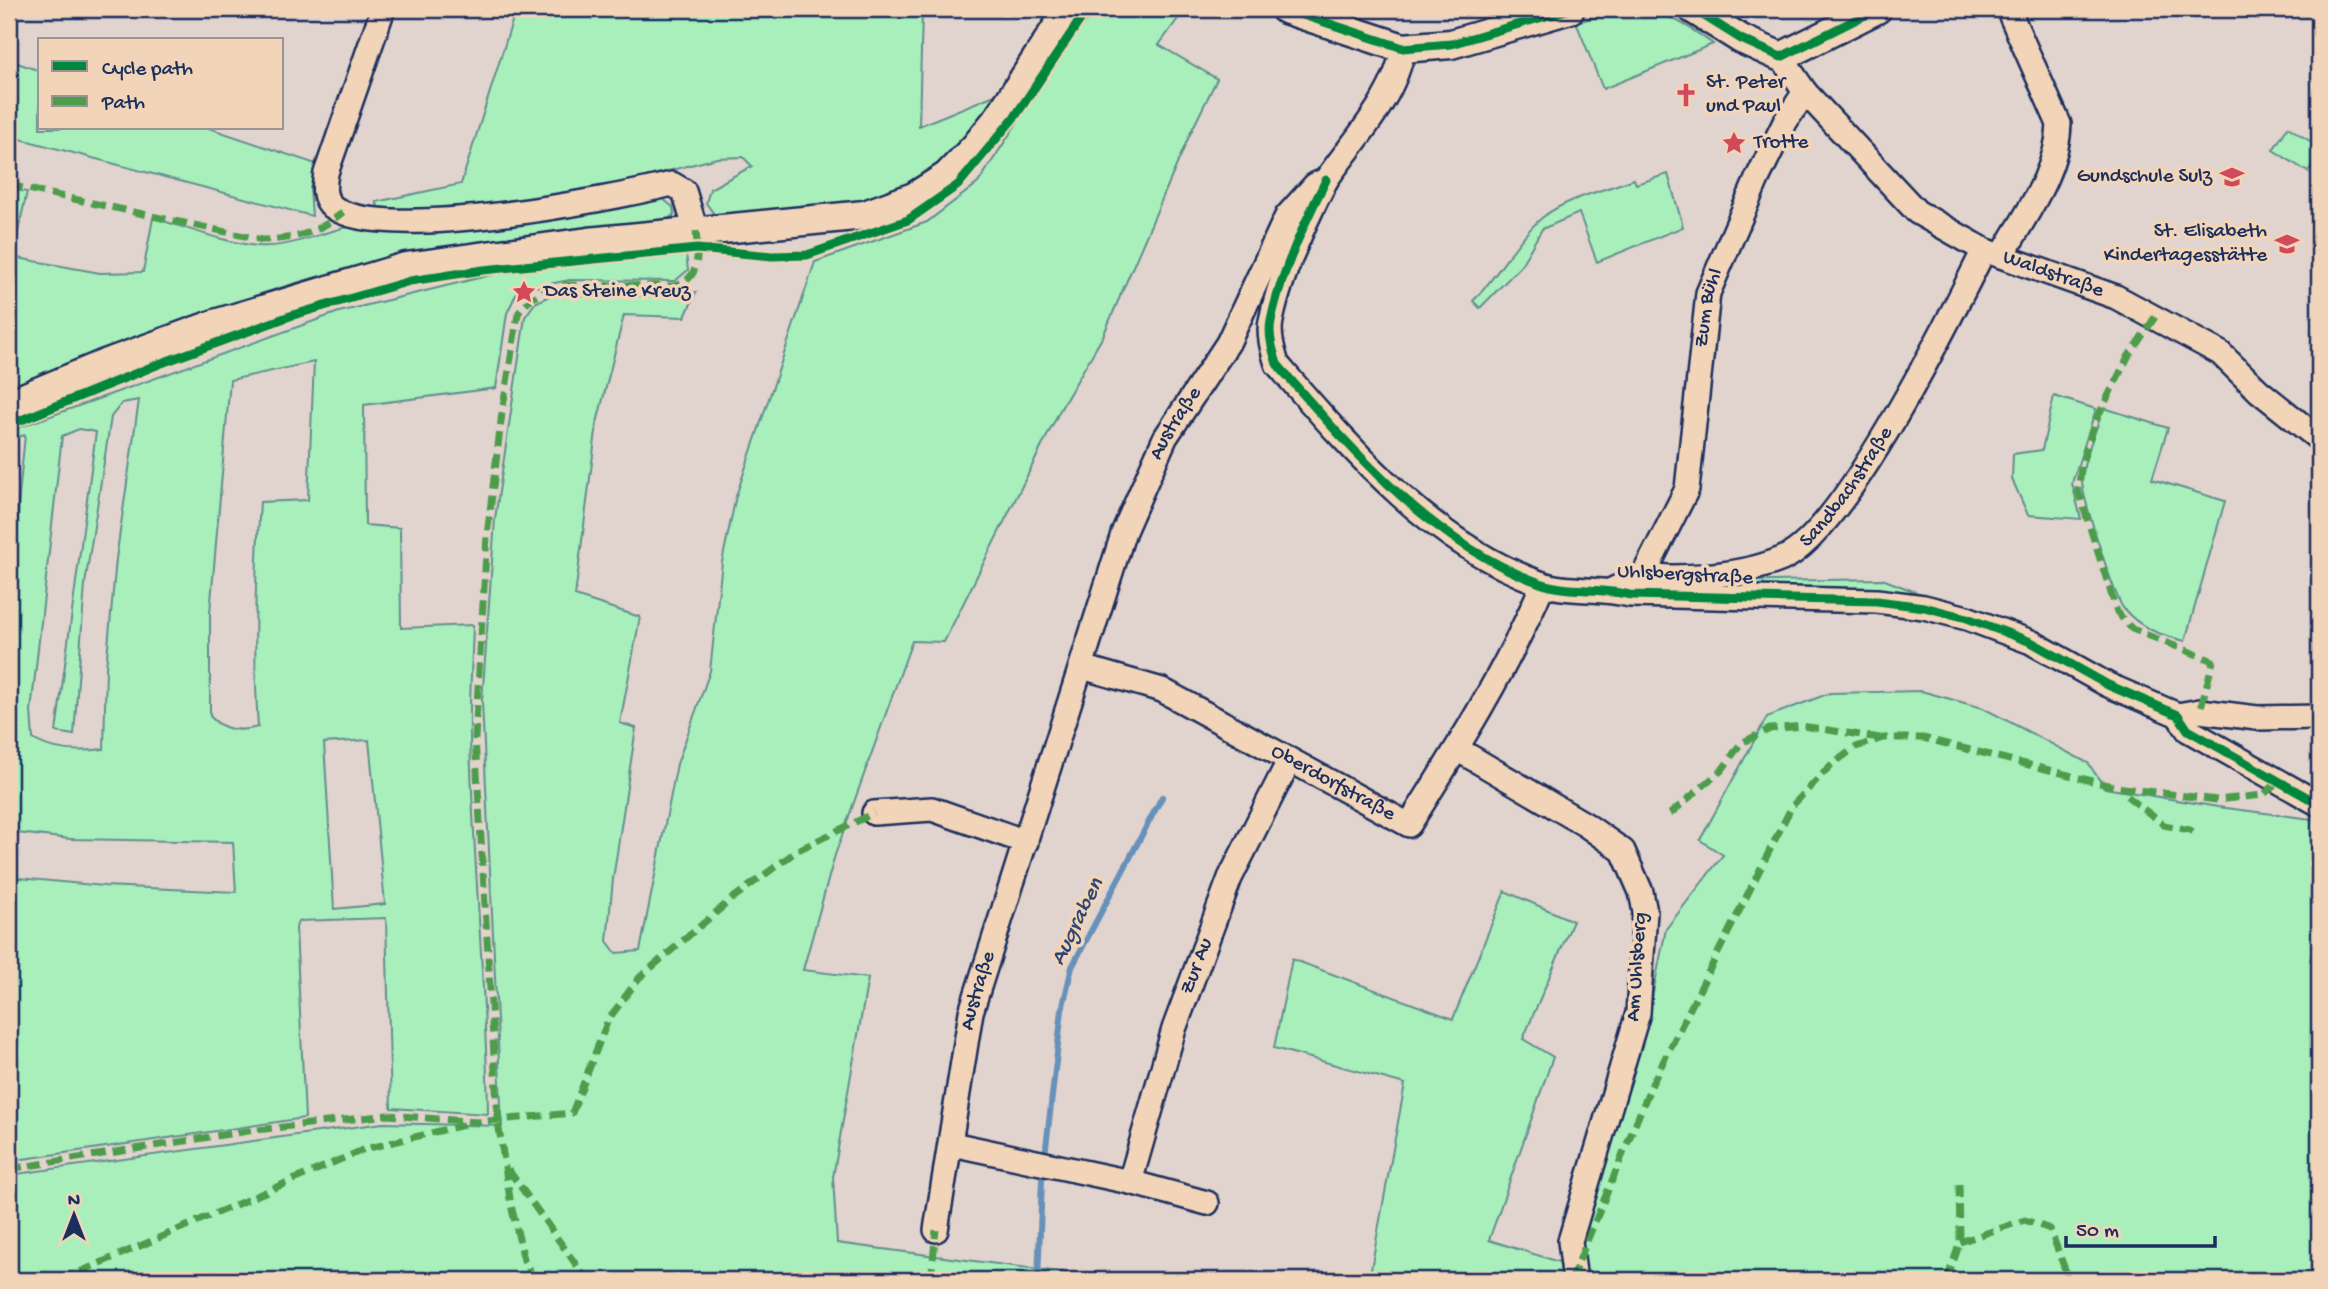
<svg xmlns="http://www.w3.org/2000/svg" width="2328" height="1289" font-family="'Gochi Hand',sans-serif">
	<style>
		.green { fill: #a8efbc; stroke: #628f8d; stroke-width: 2; fill-rule: evenodd }
		.lines { fill: none; stroke-linecap: round; stroke-linejoin: round }
		.stream { stroke: #6591ba; stroke-width: 6 }
		.minor-casing { stroke: #1b2f5e; stroke-width: 28 }
		.tertiary-casing { stroke: #1b2f5e; stroke-width: 33 }
		.minor { stroke: #f2d5b8; stroke-width: 23 }
		.tertiary { stroke: #f2d5b8; stroke-width: 28 }
		.quiet { stroke: #4c9d4c; stroke-width: 7; stroke-dasharray: 14 7; stroke-linecap: butt }
		.cycleway-casing { stroke: #f2d5b8; stroke-width: 13 }
		.cycleway { stroke: #00873e; stroke-width: 9 }
		.labels { text-anchor: middle; dominant-baseline: central; stroke-width: 7; stroke-linejoin: round; paint-order: stroke }
		.poi-label { font-size: 21px; fill: #1b2f5e; stroke: #f2d5b8; text-anchor: start }
		.street-label { font-size: 21px; fill: #1b2f5e; stroke: #f2d5b8 }
		.water-label { font-size: 23px; font-style: italic; fill: #2e4775; stroke: #f2d5b8 }
	</style>
	<rect width="100%" height="100%" fill="#e1d3cd"/>
	<filter id="ink" filterUnits="userSpaceOnUse"><feTurbulence type="fractalNoise" baseFrequency=".0143" numOctaves="2"/><feDisplacementMap in="SourceGraphic" scale="14" xChannelSelector="R" yChannelSelector="G"/><feConvolveMatrix kernelMatrix="1 2 1 2 8 2 1 2 1" color-interpolation-filters="sRGB"/></filter>
	<g filter="url(#ink)">
		<g class="green">
			<path d="M 516,9 L 947,9 L 922,12 L 919,126 L 997,94 C 970,143 919,190 863,202 C 821,210 777,212 735,217 L 714,214 L 706,203 L 710,189 L 752,166 L 743,157 L 717,158 L 574,196 L 412,216 L 382,214 L 376,202 L 461,184 Z"/>
			<path d="M 1105,9 L 1185,9 L 1159,45 L 1217,79 L 1190,134 L 1103,336 L 1060,410 L 944,642 L 912,641 L 835,855 L 803,970 L 868,978 L 833,1177 L 837,1243 L 1120,1280 L 9,1280 L 9,1175 L 383,1123 L 502,1126 L 482,702 L 495,519 L 525,317 L 535,303 L 549,296 L 676,296 L 696,292 L 685,317 L 624,315 L 597,423 L 575,596 L 640,617 L 620,723 L 636,728 L 613,879 L 607,941 L 616,953 L 640,951 L 677,764 L 710,671 L 722,562 L 736,496 L 815,262 L 927,222 L 978,183 L 1066,47 L 1087,20 Z"/>
			<path d="M 1621,11 C 1667,11 1676,18 1713,44 L 1603,89 L 1576,22 Z"/>
			<path d="M 9,60 L 40,71 L 40,128 L 209,128 L 319,165 L 310,188 L 312,216 L 9,136 Z"/>
			<path d="M 2288,127 L 2319,147 L 2319,153 L 2308,172 L 2273,150 Z"/>
			<path d="M 1668,174 L 1683,227 L 1597,262 L 1579,213 L 1542,229 L 1520,267 L 1480,308 L 1473,301 C 1498,276 1518,237 1543,217 C 1567,198 1605,190 1634,179 L 1636,184 Z"/>
			<path d="M 9,189 L 27,192 L 12,257 L 100,273 L 143,272 L 153,218 C 185,227 225,243 258,246 C 286,248 310,237 336,230 C 366,221 446,222 476,230 L 663,199 L 673,207 L 674,214 L 665,222 C 581,231 495,236 412,253 C 273,282 140,337 9,388 Z"/>
			<path d="M 686,254 L 688,270 L 675,281 L 570,280 L 518,290 L 507,313 L 496,388 L 364,405 L 365,525 L 400,528 L 401,628 L 473,625 C 472,662 469,700 470,737 C 473,863 486,988 488,1114 L 391,1108 L 386,918 L 298,921 L 296,928 L 305,1118 L 9,1161 L 9,877 L 104,886 L 236,892 L 233,842 L 71,839 L 9,832 L 9,597 L 25,435 L 9,439 L 9,431 L 339,312 L 495,274 ZM 314,362 L 308,500 L 260,502 C 255,578 253,651 258,727 C 240,732 223,731 210,716 L 210,613 L 230,380 ZM 139,400 L 116,559 L 106,668 L 104,749 C 80,752 54,752 33,739 L 31,711 L 62,436 L 79,429 L 96,432 L 56,732 L 74,735 L 85,584 L 111,417 L 122,403 ZM 369,740 L 385,904 L 334,909 L 324,743 Z"/>
			<path d="M 2054,396 L 2096,409 L 2072,483 L 2081,519 L 2028,515 L 2012,479 L 2013,454 L 2042,450 Z"/>
			<path d="M 2104,408 L 2168,428 L 2152,479 L 2225,501 L 2185,641 C 2161,635 2141,629 2124,609 C 2115,599 2082,496 2082,481 C 2083,457 2096,431 2104,408 Z"/>
			<path d="M 1882,579 L 1950,605 L 1706,592 L 1655,583 Z"/>
			<path d="M 1921,691 L 1983,708 L 2088,763 L 2105,788 L 2218,807 L 2319,820 L 2319,1280 L 1369,1280 L 1405,1084 L 1274,1048 L 1292,959 L 1453,1019 L 1505,891 L 1573,921 L 1523,1039 L 1553,1057 L 1489,1240 L 1575,1267 L 1645,1032 L 1666,929 L 1723,855 L 1700,840 L 1767,717 L 1830,693 Z"/>
		</g>
		<g class="lines">
			<g class="stream">
				<path d="M 1045,1156 L 1062,1010 L 1072,967 L 1162,797"/>
				<path d="M 1038,1280 L 1042,1180"/>
			</g>
			<g class="minor-casing">
				<g id="minor">
					<path d="M 383,9 L 326,173 C 324,186 322,198 333,207 C 381,244 611,199 672,184 L 684,191 L 696,231"/>
					<path id="s1" d="M 1781,57 L 1805,92 L 1917,212 L 1984,250 L 2116,297 L 2220,353 L 2259,391 L 2319,439"/>
					<path d="M 1326,180 C 1305,221 1280,276 1271,321 C 1268,335 1273,351 1277,364 C 1351,449 1431,544 1540,583 C 1567,593 1601,587 1630,595 L 1877,601 L 1924,607 L 1967,618 L 2031,642 L 2108,685 L 2178,715 L 2188,730 L 2319,804"/>
					<path d="M 2002,256 C 2025,215 2058,172 2059,124 L 2008,9"/>
					<path id="s2" d="M 1643,576 L 1687,489 L 1708,293 L 1757,179 L 1785,122 L 1805,92"/>
					<path id="s3" d="M 1612,590 C 1621,586 1631,580 1641,577 C 1650,574 1663,577 1673,577 C 1710,577 1748,573 1782,559 C 1844,533 1951,316 1984,250"/>
					<path id="s4" d="M 1082,667 L 1162,690 L 1409,825 C 1458,747 1507,669 1543,584"/>
					<path d="M 2178,715 L 2200,711 L 2257,718 L 2319,717"/>
					<path d="M 1457,749 L 1586,825 L 1623,851 L 1641,892 L 1645,912 L 1638,1013 L 1570,1241 L 1574,1273"/>
					<path d="M 874,813 L 932,809 L 1026,842"/>
					<path d="M 952,1144 L 1130,1182 L 1207,1203"/>
					<path id="s5" d="M 1130,1182 L 1174,1029 L 1230,878 L 1289,761"/>
					<path id="s6" d="M 936,1230 L 971,1012 L 1124,531 L 1165,438 L 1228,343 L 1287,216 L 1315,185 L 1326,180 C 1354,140 1396,96 1403,48"/>
				</g>
			</g>
			<g class="tertiary-casing">
				<g id="tertiary">
					<path d="M 1285,9 L 1403,48 L 1451,44 L 1570,9"/>
					<path d="M 1693,9 L 1741,39 L 1781,57 L 1877,9"/>
					<path d="M 9,404 L 105,364 L 215,324 L 406,267 L 588,242 L 865,215 L 914,197 L 947,176 L 975,147 L 999,117 L 1056,29 L 1075,9"/>
				</g>
			</g>
			<use href="#minor" class="minor"/>
			<use href="#tertiary" class="tertiary"/>
			<g class="quiet">
				<path d="M 9,185 L 263,240 C 296,239 318,233 343,212"/>
				<path d="M 2155,317 L 2128,357 L 2095,422 L 2082,463 L 2078,490 L 2117,612 L 2132,629 L 2213,661 L 2200,711"/>
				<path d="M 2127,796 L 2164,825 L 2190,830 L 2199,835"/>
				<path d="M 1670,814 L 1722,770 L 1741,743 L 1770,729 L 1802,726 L 1880,738"/>
				<path d="M 2312,962 L 2319,942"/>
				<path d="M 9,1169 L 248,1131 L 388,1115 L 478,1122 L 572,1113 L 608,1020 L 639,978 L 733,898 L 798,850 L 874,813"/>
				<path d="M 508,1169 L 587,1280"/>
				<path d="M 1960,1242 L 2025,1220 L 2050,1229 L 2067,1275"/>
				<path d="M 61,1280 L 365,1149 L 464,1125"/>
				<path d="M 535,1280 L 524,1260 L 511,1205 L 498,1122 L 475,738 L 487,536 L 502,413 L 518,314 C 528,298 543,290 562,285 L 675,286 C 701,279 698,254 696,231"/>
				<path d="M 931,1280 L 936,1230"/>
				<path d="M 1571,1280 L 1651,1086 L 1792,806 L 1831,765 L 1856,747 L 1883,738 L 1923,738 L 2116,787 L 2217,800 L 2263,795 L 2278,782"/>
				<path d="M 1947,1280 L 1960,1242 L 1959,1179"/>
				<path d="M 2031,1280 L 2067,1275 L 2075,1280"/>
			</g>
			<g class="cycleway-casing">
				<g id="cycleway">
					<path d="M 1285,9 L 1403,48 L 1451,44 L 1570,9"/>
					<path d="M 1693,9 L 1741,39 L 1781,57 L 1877,9"/>
					<path d="M 1326,180 C 1305,221 1280,276 1271,321 C 1268,335 1273,351 1277,364 C 1351,449 1431,544 1540,583 C 1567,593 1601,587 1630,595 L 1877,601 L 1924,607 L 1967,618 L 2031,642 L 2108,685 L 2178,715 L 2188,730 L 2319,804"/>
					<path d="M 9,425 L 159,364 L 290,316 L 410,281 L 483,270 L 697,249 L 772,256 L 807,255 L 908,220 L 958,185 L 1016,115 L 1080,20 L 1082,9"/>
				</g>
			</g>
			<use href="#cycleway" class="cycleway"/>
		</g>
	</g>
	<defs>
		<g id="church-bare" transform="scale(1.89)"><path d="M-1.2-6h2.4v3.5h3.3v2.4h-3.3V6h-2.4V-.1h-3.3v-2.4h3.3Z" fill="#d1495b" stroke="#f2d5b8" stroke-width="2.5" paint-order="stroke"/></g>
		<g id="sight-bare" transform="scale(1.89)"><path d="M0-6L1.8-2.2L6-1.7L2.9 1.2L3.7 5.4L0 3.3L-3.7 5.4L-2.9 1.2L-6-1.7L-1.8-2.2Z" fill="#d1495b" stroke="#f2d5b8" stroke-width="2.5" paint-order="stroke"/></g>
		<g id="school-bare" transform="scale(1.89)"><path d="M0-5L7-2L0 1L-7-2ZM-4 1L0 2.5L4 1V4Q0 6-4 4Z" fill="#d1495b" stroke="#f2d5b8" stroke-width="2.5" paint-order="stroke"/></g>
	</defs>
	<g fill-rule="evenodd">
		<use href="#church-bare" x="1686" y="95"/>
		<use href="#sight-bare" x="1734" y="143"/>
		<use href="#school-bare" x="2232" y="177"/>
		<use href="#school-bare" x="2287" y="244"/>
		<use href="#sight-bare" x="524" y="292"/>
	</g>
	<g class="labels">
		<g class="poi-label">
			<text x="1706" y="83">St. Peter<tspan x="1706" dy="24">und Paul</tspan></text>
			<text x="1754" y="143">Trotte</text>
			<text x="2212" y="177" text-anchor="end">Gundschule Sulz</text>
			<text x="2267" y="232" text-anchor="end">St. Elisabeth<tspan x="2267" dy="24">Kindertagesstätte</tspan></text>
			<text x="544" y="292">Das Steine Kreuz</text>
		</g>
		<g class="street-label">
			<text stroke="none"><textPath href="#s1" startOffset="357">Waldstraße</textPath></text>
			<text stroke="none"><textPath href="#s2" startOffset="280">Zum Bühl</textPath></text>
			<text stroke="none"><textPath href="#s6" startOffset="845">Austraße</textPath></text>
			<text stroke="none"><textPath href="#s3" startOffset="273">Sandbachstraße</textPath></text>
			<text transform="translate(1685 576) rotate(3)">Uhlsbergstraße</text>
			<text stroke="none"><textPath href="#s4" startOffset="278">Oberdorfstraße</textPath></text>
			<text stroke="none"><textPath href="#s5" startOffset="226">Zur Au</textPath></text>
			<text transform="translate(1638 967) rotate(-86)">Am Uhlsberg</text>
			<text stroke="none"><textPath href="#s6" startOffset="243">Austraße</textPath></text>
		</g>
		<g class="water-label">
			<text transform="translate(1078 922) rotate(-64)">Augraben</text>
		</g>
	</g>
	<rect width="2328" height="1289" fill="none" stroke="#f2d5b8" stroke-width="35"/>
	<rect x="18" y="18" width="2293" height="1254" fill="none" stroke="#1b2f5e" stroke-width="2.5" filter="url(#ink)"/>
	<rect x="38" y="38" width="245" height="91" fill="#f2d5b8" stroke="#9c9394" stroke-width="2"/>
	<rect x="52" y="61" width="35" height="10" fill="#00873e" stroke="#9c9394" stroke-width="2"/>
	<text x="102" y="74" font-size="21" fill="#1b2f5e">Cycle path</text>
	<rect x="52" y="96" width="35" height="10" fill="#4c9d4c" stroke="#9c9394" stroke-width="2"/>
	<text x="102" y="108" font-size="21" fill="#1b2f5e">Path</text>
	<g transform="translate(74 1215)" stroke="#f2d5b8" stroke-width="5" paint-order="stroke">
	<path d="M0-5L12 26L0 18L-12 26Z" fill="#1b2f5e"/>
	<text y="-10" font-size="19" font-weight="bold" text-anchor="middle" fill="#1b2f5e">N</text>
	</g>
	<path d="M2066 1236v10h149v-10" fill="none" stroke="#1b2f5e" stroke-width="3.5"/>
	<text x="2076" y="1236" font-size="21" fill="#1b2f5e" stroke="#f2d5b8" stroke-width="5" paint-order="stroke">50 m</text>
</svg>
